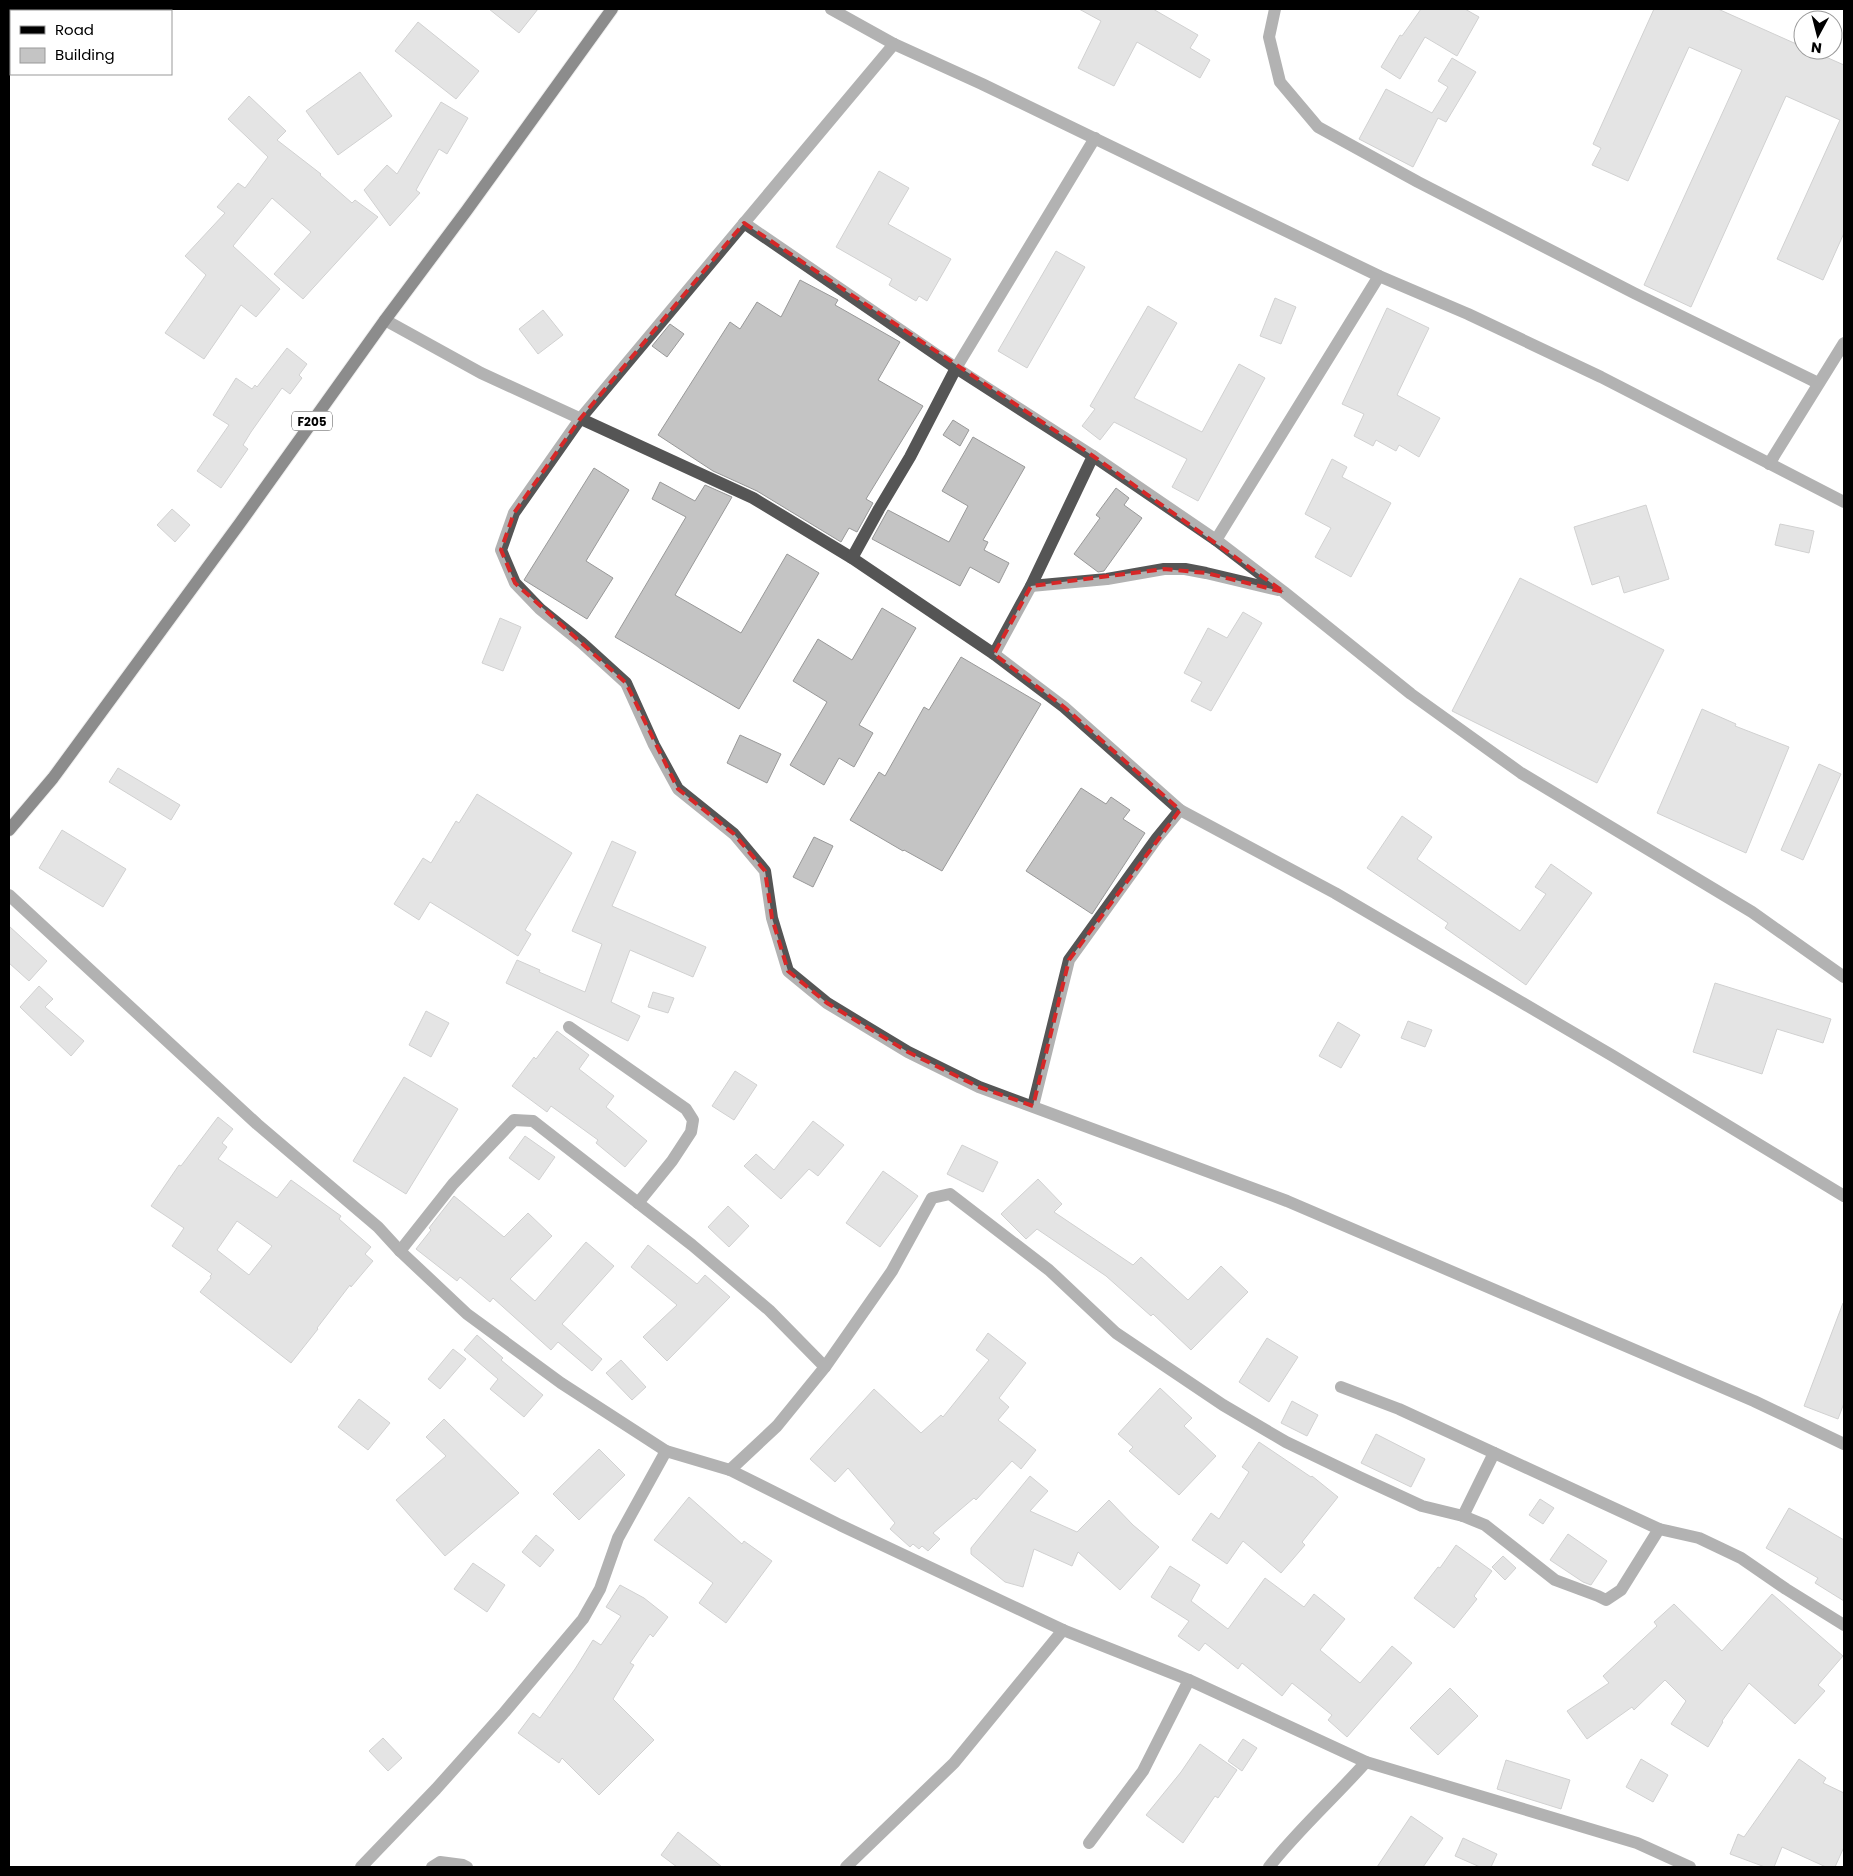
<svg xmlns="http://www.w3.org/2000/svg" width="1853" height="1876" font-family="Poppins,sans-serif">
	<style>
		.building { fill: #c4c4c4; stroke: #999; fill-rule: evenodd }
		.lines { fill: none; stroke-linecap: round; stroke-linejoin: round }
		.major-casing { stroke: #dbdbdb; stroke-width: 14 }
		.minor { stroke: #555; stroke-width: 12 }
		.major { stroke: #000; stroke-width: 12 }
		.marked { fill: none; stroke: #d62828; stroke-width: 4; stroke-dasharray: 10 6; stroke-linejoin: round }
		.labels { text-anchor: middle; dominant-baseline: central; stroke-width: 4; stroke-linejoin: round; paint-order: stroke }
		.shield { fill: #fff; stroke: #4c4c4c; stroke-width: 1 }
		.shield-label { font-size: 12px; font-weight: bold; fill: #000 }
	</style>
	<rect width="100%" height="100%" fill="#fff"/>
	<g class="building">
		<path d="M 489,9 L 538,9 L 519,33 Z"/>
		<path d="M 1079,9 L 1153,9 L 1198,35 L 1190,48 L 1210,60 L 1200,78 L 1137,42 L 1114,86 L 1078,68 L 1101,21 Z"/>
		<path d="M 1421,9 L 1465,9 L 1479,17 L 1457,56 L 1425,37 L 1400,79 L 1381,67 L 1400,35 L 1402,36 Z"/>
		<path d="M 1654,9 L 1718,9 L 1803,47 L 1803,50 L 1810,50 L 1844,65 L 1844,233 L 1823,280 L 1777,259 L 1840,120 L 1786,96 L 1691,307 L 1644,285 L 1742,70 L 1689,47 L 1628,181 L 1592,165 L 1601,148 L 1593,144 Z"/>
		<path d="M 418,22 L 479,71 L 456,99 L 395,51 Z"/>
		<path d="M 1452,58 L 1476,72 L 1446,122 L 1438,118 L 1413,167 L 1359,139 L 1386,89 L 1432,113 L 1448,87 L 1438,81 Z"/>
		<path d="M 360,72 L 392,116 L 338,155 L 306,111 Z"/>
		<path d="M 249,96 L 286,131 L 277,140 L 321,174 L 320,175 L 352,203 L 355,200 L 378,217 L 303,299 L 274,274 L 311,232 L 272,198 L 233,246 L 280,289 L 256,317 L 241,305 L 204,359 L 165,333 L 206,275 L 185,256 L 225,213 L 217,207 L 238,183 L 245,188 L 268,157 L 228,119 Z"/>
		<path d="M 441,102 L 468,118 L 447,154 L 439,149 L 416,190 L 420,193 L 390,226 L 364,190 L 387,165 L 397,174 Z"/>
		<path d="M 879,171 L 909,188 L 888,224 L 951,259 L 927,301 L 919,296 L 916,301 L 889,285 L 892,279 L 836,247 Z"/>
		<path d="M 1056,251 L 1085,267 L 1027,368 L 998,351 Z"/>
		<path d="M 800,280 L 838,300 L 835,305 L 900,342 L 878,380 L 923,406 L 866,499 L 873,503 L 857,532 L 849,528 L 841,542 L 757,491 L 713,471 L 658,435 L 730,322 L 740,329 L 757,302 L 781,317 Z"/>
		<path d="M 1275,298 L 1296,307 L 1281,344 L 1260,336 Z"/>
		<path d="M 1148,306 L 1177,323 L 1134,398 L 1202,432 L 1239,364 L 1265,378 L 1198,501 L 1172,487 L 1187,459 L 1114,422 L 1100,440 L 1082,426 L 1095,409 L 1090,406 Z"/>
		<path d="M 1387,308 L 1429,328 L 1397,395 L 1440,418 L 1419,457 L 1399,445 L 1396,451 L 1376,440 L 1373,446 L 1354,436 L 1364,414 L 1342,404 Z"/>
		<path d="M 543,310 L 563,335 L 538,354 L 519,329 Z"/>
		<path d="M 670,324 L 684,334 L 667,357 L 652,346 Z"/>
		<path d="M 287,348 L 307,364 L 299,375 L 302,378 L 290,394 L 282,388 L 251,432 L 243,445 L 248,449 L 221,488 L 197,471 L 229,425 L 213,415 L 236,378 L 252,389 L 255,385 L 257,387 Z"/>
		<path d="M 953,420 L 969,430 L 960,446 L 943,435 Z"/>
		<path d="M 973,437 L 1025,467 L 983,540 L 988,542 L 984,550 L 1009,563 L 999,583 L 970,567 L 960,586 L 872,539 L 888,510 L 949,542 L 968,506 L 942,491 Z"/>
		<path d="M 1332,459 L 1347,467 L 1342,477 L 1391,503 L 1351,577 L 1315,557 L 1331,528 L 1305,514 Z"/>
		<path d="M 594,468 L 629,490 L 586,561 L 613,578 L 587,619 L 524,580 Z"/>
		<path d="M 660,482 L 695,501 L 705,485 L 732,497 L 675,595 L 741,633 L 787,554 L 819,573 L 739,709 L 615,637 L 686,517 L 652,499 Z"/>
		<path d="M 1116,488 L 1129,498 L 1124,505 L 1142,518 L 1104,571 L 1098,572 L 1074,554 L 1100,518 L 1096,515 Z"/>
		<path d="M 1646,505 L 1669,579 L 1624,593 L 1619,576 L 1592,585 L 1574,527 Z"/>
		<path d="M 172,509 L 190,525 L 175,542 L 157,525 Z"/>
		<path d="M 1780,524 L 1814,531 L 1809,553 L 1775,545 Z"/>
		<path d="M 1520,578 L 1664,650 L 1597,783 L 1452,711 Z"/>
		<path d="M 882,608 L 916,628 L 859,725 L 873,733 L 854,767 L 839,758 L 824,785 L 790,765 L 827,702 L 793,681 L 818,639 L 852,660 Z"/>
		<path d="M 1243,612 L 1262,623 L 1211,711 L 1191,701 L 1202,682 L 1184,673 L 1208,628 L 1227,638 Z"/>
		<path d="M 500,618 L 521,627 L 503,671 L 482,663 Z"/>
		<path d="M 961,657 L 1041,704 L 942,871 L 904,850 L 903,851 L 850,820 L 879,772 L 885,776 L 924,707 L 929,710 Z"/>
		<path d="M 1702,709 L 1736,724 L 1735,726 L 1789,747 L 1746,853 L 1657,813 Z"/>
		<path d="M 740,735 L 781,754 L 767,783 L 727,763 Z"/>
		<path d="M 1819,764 L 1841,774 L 1803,860 L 1781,850 Z"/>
		<path d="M 118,768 L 180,805 L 171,820 L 109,782 Z"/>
		<path d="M 1081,788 L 1106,804 L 1111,797 L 1130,810 L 1123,819 L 1145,833 L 1092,914 L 1026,871 Z"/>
		<path d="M 477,794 L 572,853 L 525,930 L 531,934 L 518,956 L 430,902 L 419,920 L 394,904 L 423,858 L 431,863 L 456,821 L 459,823 Z"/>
		<path d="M 1402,816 L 1432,837 L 1417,859 L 1520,931 L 1546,894 L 1535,887 L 1551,864 L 1592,893 L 1526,985 L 1445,928 L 1448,923 L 1367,868 Z"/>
		<path d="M 62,830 L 126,869 L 103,907 L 39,868 Z"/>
		<path d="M 814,837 L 833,846 L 813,887 L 793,877 Z"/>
		<path d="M 612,841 L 636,852 L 612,906 L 706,947 L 693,977 L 630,950 L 611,1002 L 640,1016 L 628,1041 L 506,983 L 517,960 L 540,970 L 539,972 L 585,992 L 602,944 L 572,931 Z"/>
		<path d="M 9,926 L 47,961 L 29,981 L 9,963 Z"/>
		<path d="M 1715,983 L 1831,1019 L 1823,1043 L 1777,1029 L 1762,1074 L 1693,1052 Z"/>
		<path d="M 39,986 L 53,999 L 45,1007 L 84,1041 L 71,1056 L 20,1007 Z"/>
		<path d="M 653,992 L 674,998 L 668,1013 L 648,1007 Z"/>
		<path d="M 426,1011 L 449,1023 L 431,1057 L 409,1045 Z"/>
		<path d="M 1408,1021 L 1432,1030 L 1425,1047 L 1401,1038 Z"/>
		<path d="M 1338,1022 L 1360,1035 L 1341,1068 L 1319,1056 Z"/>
		<path d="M 557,1031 L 589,1055 L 579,1069 L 614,1096 L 606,1107 L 647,1141 L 625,1167 L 596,1143 L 598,1140 L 551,1106 L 547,1112 L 512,1086 L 534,1057 L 536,1059 Z"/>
		<path d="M 735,1071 L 757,1085 L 734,1120 L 712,1106 Z"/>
		<path d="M 404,1077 L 458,1109 L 406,1194 L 353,1161 Z"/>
		<path d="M 218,1117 L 233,1129 L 222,1143 L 227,1147 L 218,1159 L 277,1198 L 291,1180 L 341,1216 L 339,1219 L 371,1247 L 365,1254 L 373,1261 L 351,1287 L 350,1285 L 317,1328 L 318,1329 L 291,1363 L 200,1292 L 211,1278 L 210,1276 L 212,1274 L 172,1246 L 184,1228 L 151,1206 L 179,1165 L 181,1166 ZM 237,1221 L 272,1246 L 249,1275 L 217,1250 Z"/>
		<path d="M 813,1121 L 844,1145 L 818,1176 L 809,1169 L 781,1199 L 744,1166 L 756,1154 L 774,1170 Z"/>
		<path d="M 525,1136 L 555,1157 L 539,1180 L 509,1158 Z"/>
		<path d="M 962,1145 L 998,1162 L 983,1192 L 947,1174 Z"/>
		<path d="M 883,1171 L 918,1196 L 880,1247 L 846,1223 Z"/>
		<path d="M 1038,1179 L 1062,1204 L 1054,1212 L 1133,1265 L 1141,1257 L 1188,1300 L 1221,1266 L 1248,1292 L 1191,1350 L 1153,1314 L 1151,1316 L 1106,1276 L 1037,1229 L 1026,1239 L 1001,1214 Z"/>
		<path d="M 454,1196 L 504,1237 L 528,1213 L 552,1236 L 510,1279 L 535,1301 L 586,1242 L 614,1266 L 562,1324 L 602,1359 L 592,1371 L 558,1342 L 551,1350 L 493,1298 L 490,1302 L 460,1277 L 457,1281 L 416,1249 L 431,1230 L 429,1228 Z"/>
		<path d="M 728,1206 L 749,1226 L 729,1247 L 708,1227 Z"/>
		<path d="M 648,1245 L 697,1284 L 705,1275 L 730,1297 L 667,1361 L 643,1337 L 677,1305 L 631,1267 Z"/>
		<path d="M 1843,1303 L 1844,1303 L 1844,1403 L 1838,1419 L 1804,1406 Z"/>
		<path d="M 988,1333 L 1026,1363 L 999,1398 L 1009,1407 L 998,1420 L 1036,1450 L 1021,1469 L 1012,1461 L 976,1500 L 974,1498 L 933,1533 L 940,1539 L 928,1551 L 922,1546 L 919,1549 L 913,1544 L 910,1547 L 890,1529 L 895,1523 L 848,1468 L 835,1482 L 810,1459 L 874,1389 L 921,1433 L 941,1415 L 943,1417 L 989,1360 L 976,1350 Z"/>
		<path d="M 477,1335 L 503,1358 L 501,1360 L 543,1395 L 524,1417 L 490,1389 L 498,1379 L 464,1350 Z"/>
		<path d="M 1267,1338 L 1298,1357 L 1269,1402 L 1239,1382 Z"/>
		<path d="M 453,1349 L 466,1359 L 440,1389 L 428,1379 Z"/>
		<path d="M 621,1360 L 646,1387 L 632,1400 L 606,1373 Z"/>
		<path d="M 1160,1388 L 1192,1418 L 1184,1426 L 1216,1456 L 1179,1495 L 1129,1451 L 1133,1447 L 1118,1434 Z"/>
		<path d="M 359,1399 L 390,1423 L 368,1450 L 338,1427 Z"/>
		<path d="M 1292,1401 L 1318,1415 L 1307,1436 L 1281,1423 Z"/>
		<path d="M 444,1419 L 519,1493 L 445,1556 L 396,1500 L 446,1456 L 426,1437 Z"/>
		<path d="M 1376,1434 L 1425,1459 L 1411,1487 L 1361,1463 Z"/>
		<path d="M 1259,1442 L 1311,1477 L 1312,1476 L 1338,1497 L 1302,1542 L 1305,1545 L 1281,1573 L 1243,1541 L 1227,1564 L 1192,1540 L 1211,1513 L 1219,1519 L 1249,1472 L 1242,1467 Z"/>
		<path d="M 599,1449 L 625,1475 L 579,1520 L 553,1494 Z"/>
		<path d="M 1030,1476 L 1048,1491 L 1030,1511 L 1077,1532 L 1109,1500 L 1133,1525 L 1159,1547 L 1120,1590 L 1078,1552 L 1072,1566 L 1034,1549 L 1023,1587 L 1005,1582 L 971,1554 L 971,1548 Z"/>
		<path d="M 689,1497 L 742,1544 L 744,1541 L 772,1561 L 726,1623 L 699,1603 L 713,1583 L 654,1540 Z"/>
		<path d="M 1540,1499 L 1554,1508 L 1543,1524 L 1529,1515 Z"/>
		<path d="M 1789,1508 L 1844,1540 L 1844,1601 L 1815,1583 L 1818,1578 L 1766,1548 Z"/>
		<path d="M 1568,1534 L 1607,1561 L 1591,1585 L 1583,1582 L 1550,1560 Z"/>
		<path d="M 536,1535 L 554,1550 L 540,1567 L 522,1552 Z"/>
		<path d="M 1456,1545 L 1492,1571 L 1474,1596 L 1477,1599 L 1454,1628 L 1414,1598 L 1438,1567 L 1440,1568 Z"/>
		<path d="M 1503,1556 L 1516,1568 L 1505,1580 L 1492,1567 Z"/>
		<path d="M 473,1563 L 505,1585 L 487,1612 L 454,1589 Z"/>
		<path d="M 1170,1566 L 1200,1585 L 1191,1601 L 1228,1629 L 1265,1578 L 1304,1607 L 1314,1594 L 1345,1619 L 1320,1650 L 1360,1683 L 1392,1646 L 1412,1663 L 1347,1737 L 1328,1720 L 1332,1715 L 1292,1683 L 1282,1696 L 1242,1663 L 1238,1669 L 1205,1643 L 1199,1651 L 1178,1636 L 1189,1621 L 1151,1597 Z"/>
		<path d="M 620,1585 L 644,1598 L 668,1617 L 653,1637 L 650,1634 L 630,1663 L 634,1665 L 613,1699 L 654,1740 L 599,1795 L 562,1758 L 559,1763 L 518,1733 L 533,1713 L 540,1718 L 575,1669 L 593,1640 L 601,1645 L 621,1616 L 606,1607 Z"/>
		<path d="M 1772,1594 L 1843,1656 L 1818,1685 L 1825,1691 L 1795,1724 L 1749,1683 L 1722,1721 L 1723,1722 L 1708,1747 L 1671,1724 L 1686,1701 L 1665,1680 L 1634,1710 L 1632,1707 L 1587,1739 L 1567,1711 L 1609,1683 L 1603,1676 L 1657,1626 L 1654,1622 L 1674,1604 L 1722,1651 Z"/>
		<path d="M 1450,1688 L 1478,1716 L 1438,1755 L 1410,1728 Z"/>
		<path d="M 383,1738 L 402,1758 L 388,1771 L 369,1751 Z"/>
		<path d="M 1243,1739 L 1257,1748 L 1242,1771 L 1228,1761 Z"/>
		<path d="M 1200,1744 L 1237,1770 L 1218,1798 L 1215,1796 L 1183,1843 L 1146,1815 L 1181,1772 Z"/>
		<path d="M 1641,1759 L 1668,1775 L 1653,1802 L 1626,1787 Z"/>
		<path d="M 1799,1759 L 1826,1778 L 1823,1783 L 1844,1793 L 1844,1847 L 1835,1867 L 1826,1867 L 1782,1847 L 1774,1867 L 1765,1867 L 1730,1854 L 1738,1834 L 1744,1837 Z"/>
		<path d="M 1506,1760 L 1570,1780 L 1561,1809 L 1497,1789 Z"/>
		<path d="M 1411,1816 L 1443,1838 L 1423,1867 L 1377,1867 Z"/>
		<path d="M 678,1832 L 697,1847 L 722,1867 L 677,1867 L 661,1855 Z"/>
		<path d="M 1463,1838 L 1497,1854 L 1491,1867 L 1480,1867 L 1455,1856 Z"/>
	</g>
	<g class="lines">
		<g class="major-casing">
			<path id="major" d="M 9,830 L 53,778 L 240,523 L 385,320 L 467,210 L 612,9"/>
		</g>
		<g class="minor">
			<path d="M 831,9 L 894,44 L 982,84 L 1379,276 L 1468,314 L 1601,377 L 1844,502"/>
			<path d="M 1275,9 L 1269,37 L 1280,82 L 1318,127 L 1418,182 L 1634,293 L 1818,383"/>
			<path d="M 894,44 L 580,419 L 514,513 L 501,550 L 515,583 L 540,609 L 582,643 L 626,683 L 654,745 L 678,789 L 734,834 L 765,871 L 772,918 L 788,971 L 827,1003 L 908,1052 L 979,1087 L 1287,1201 L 1754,1401 L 1844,1444"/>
			<path d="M 744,223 L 956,368 L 1093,456 L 1216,540 L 1284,592 L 1411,694 L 1521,773 L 1752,912 L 1844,977"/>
			<path d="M 385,320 L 481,373 L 753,498 L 852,558 L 994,654 L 1064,707 L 1180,810 L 1335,893 L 1613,1056 L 1844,1196"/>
			<path d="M 1769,464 L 1844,343"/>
			<path d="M 1216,540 L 1379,276"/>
			<path d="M 852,558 L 879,509 L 910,457 L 956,368 L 1095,138"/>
			<path d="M 1031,586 L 1107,579 L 1164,569 L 1185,569 L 1206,573 L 1278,590"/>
			<path d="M 994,654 L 1031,586 L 1093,456"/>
			<path d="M 9,895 L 257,1124 L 378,1227 L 400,1251 L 467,1314 L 561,1383 L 666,1451 L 730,1470 L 840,1525 L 1063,1630 L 1189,1680 L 1366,1762 L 1637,1843 L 1690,1867"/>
			<path d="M 569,1027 L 686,1109 L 693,1120 L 691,1132 L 672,1161 L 638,1203"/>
			<path d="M 1033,1106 L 1069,960 L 1157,838 L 1180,810"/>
			<path d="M 400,1251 L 453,1184 L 514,1120 L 533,1121 L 692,1245 L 769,1310 L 825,1367"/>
			<path d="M 1341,1387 L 1399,1409 L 1659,1529"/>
			<path d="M 730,1470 L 777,1426 L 825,1367 L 892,1271 L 932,1198 L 950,1194 L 1049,1270 L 1116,1333 L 1223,1405 L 1286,1442 L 1359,1477 L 1422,1506 L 1463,1516 L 1485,1525 L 1555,1580 L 1598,1596 L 1606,1600 L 1621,1590 L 1659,1529 L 1699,1538 L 1741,1558 L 1786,1589 L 1844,1625"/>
			<path d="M 1463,1516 L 1494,1453"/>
			<path d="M 1089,1843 L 1143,1771 L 1189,1680"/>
			<path d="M 361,1867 L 436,1789 L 503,1714 L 583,1619 L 600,1589 L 618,1538 L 666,1451"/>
			<path d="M 432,1867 L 440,1862 L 463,1865 L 467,1867"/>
			<path d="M 846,1867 L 954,1763 L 1063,1630"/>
			<path d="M 1269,1867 C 1298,1830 1334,1798 1366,1762"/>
		</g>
		<use href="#major" class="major"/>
	</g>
	<path d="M0 0H1853V1876H0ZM 744,223 L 1093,456 L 1284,592 L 1206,573 L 1164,569 L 1031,586 L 994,654 L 1064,707 L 1180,810 L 1069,960 L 1033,1106 L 979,1087 L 908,1052 L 827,1003 L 788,971 L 772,918 L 765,871 L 734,834 L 678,789 L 626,683 L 515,583 L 501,550 L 514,513 L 580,419 Z" fill="#fff" fill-opacity=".55" fill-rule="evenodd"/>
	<path class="marked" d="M 744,223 L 1093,456 L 1284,592 L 1206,573 L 1164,569 L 1031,586 L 994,654 L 1064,707 L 1180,810 L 1069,960 L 1033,1106 L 979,1087 L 908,1052 L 827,1003 L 788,971 L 772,918 L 765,871 L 734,834 L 678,789 L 626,683 L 515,583 L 501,550 L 514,513 L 580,419 Z"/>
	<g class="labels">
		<rect class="shield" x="292" y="411.5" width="40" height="19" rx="4"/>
		<g class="shield-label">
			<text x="312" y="421">F205</text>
		</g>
	</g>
	<rect width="1853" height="1876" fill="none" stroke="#000000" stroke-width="20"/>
	<rect x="10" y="10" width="162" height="65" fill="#ffffff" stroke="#999999"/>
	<rect x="20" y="26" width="25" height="8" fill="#000000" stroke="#999999"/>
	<text x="55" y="35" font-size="15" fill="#000000">Road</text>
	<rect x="20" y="48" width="25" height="15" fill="#c4c4c4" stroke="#999999"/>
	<text x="55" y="60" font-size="15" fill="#000000">Building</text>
	<g transform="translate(1818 35) rotate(187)"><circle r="24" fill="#ffffff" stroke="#999999"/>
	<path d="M0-4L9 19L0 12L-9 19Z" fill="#000000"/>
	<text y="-8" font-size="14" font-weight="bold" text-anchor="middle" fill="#000000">N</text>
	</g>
</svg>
